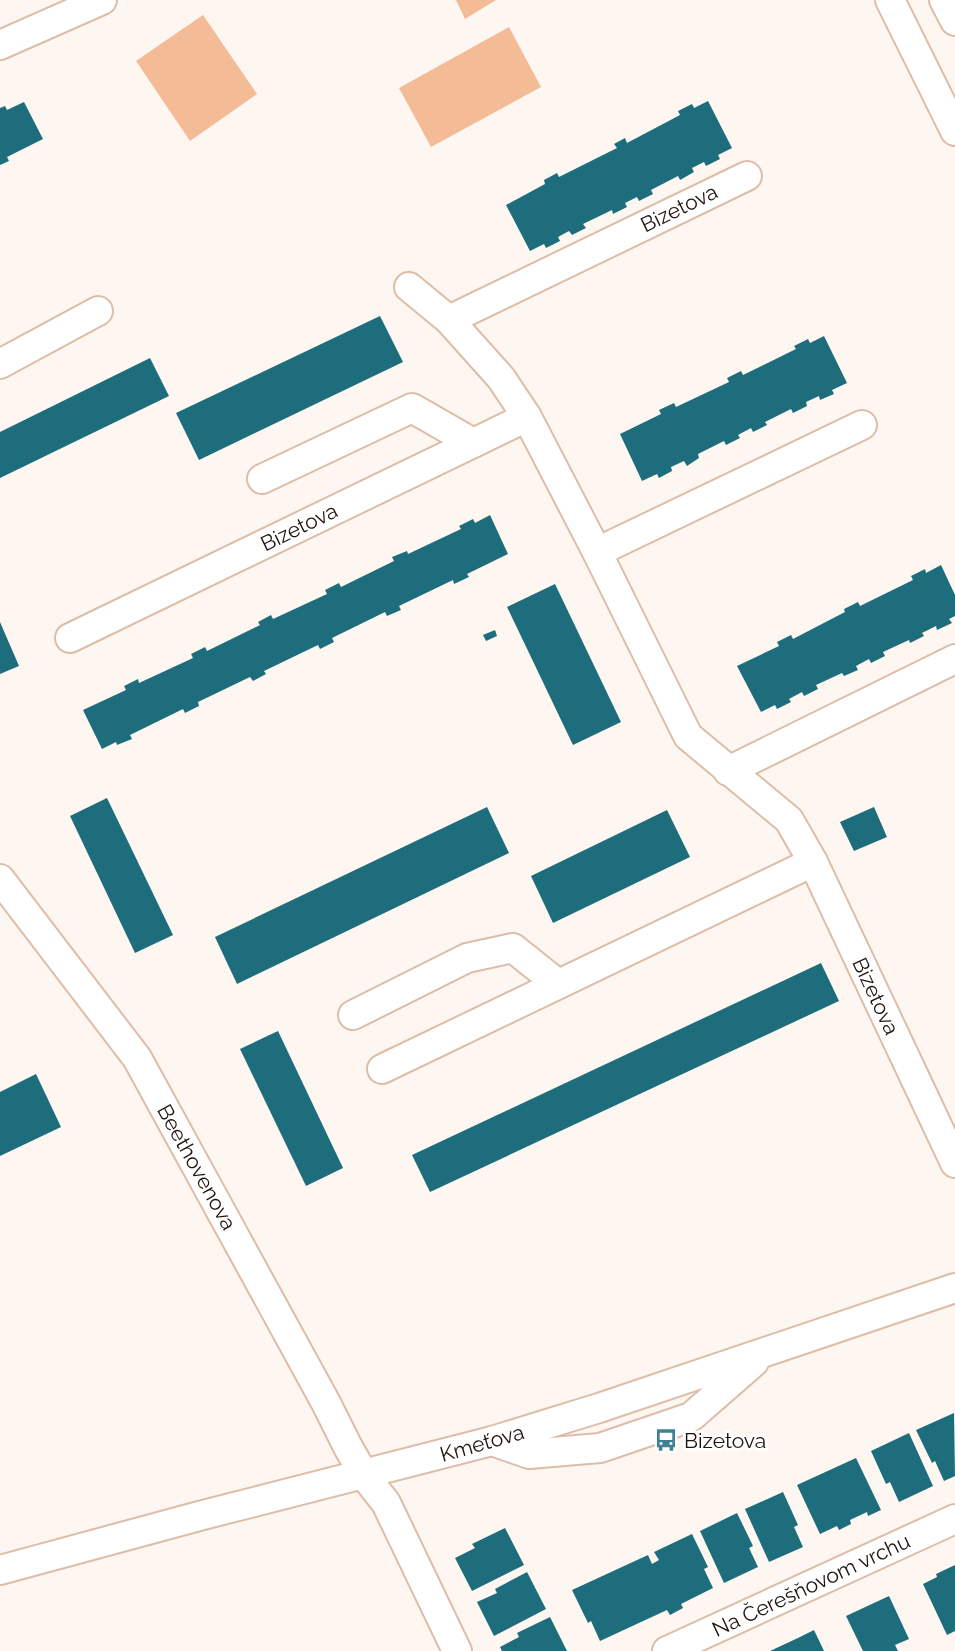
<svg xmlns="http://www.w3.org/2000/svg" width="955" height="1651" font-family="Raleway,sans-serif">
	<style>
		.park { fill: #f4bc96 }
		.building { fill: #1e6d7d }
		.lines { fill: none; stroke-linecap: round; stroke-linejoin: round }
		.minor-casing { stroke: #debda8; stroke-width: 32 }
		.minor { stroke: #fff; stroke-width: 28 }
		.labels { text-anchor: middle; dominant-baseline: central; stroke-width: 6; stroke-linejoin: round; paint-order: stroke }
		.street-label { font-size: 21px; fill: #1f130c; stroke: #fff }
		.poi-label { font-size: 21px; fill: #1f130c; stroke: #fff; text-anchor: start }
	</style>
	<rect width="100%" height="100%" fill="#fdf6f1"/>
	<g class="park">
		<path d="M 456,0 L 496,0 L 465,19 Z"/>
		<path d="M 203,15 L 257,94 L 190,141 L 136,61 Z"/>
		<path d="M 509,27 L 541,87 L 431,147 L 399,88 Z"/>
	</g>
	<g class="building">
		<path d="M 708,101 L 732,148 L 718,155 L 720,159 L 706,166 L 704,162 L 692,168 L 694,172 L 680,180 L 678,176 L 651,190 L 653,194 L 639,201 L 637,197 L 625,203 L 627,207 L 613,214 L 612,210 L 583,224 L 586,228 L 572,235 L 569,231 L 558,237 L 560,241 L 546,248 L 544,244 L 530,251 L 506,205 L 545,184 L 544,180 L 557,173 L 559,177 L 617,148 L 614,144 L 625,138 L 627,143 L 680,115 L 678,111 L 692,104 L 694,108 Z"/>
		<path d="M 24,102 L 43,139 L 7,157 L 9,161 L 0,165 L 0,108 L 5,106 L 7,110 Z"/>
		<path d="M 380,316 L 403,362 L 199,460 L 176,413 Z"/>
		<path d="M 824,336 L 847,383 L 832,390 L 834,394 L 820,400 L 819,396 L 806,402 L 807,406 L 793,413 L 791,409 L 765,422 L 767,425 L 753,432 L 751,428 L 738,435 L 740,438 L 726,445 L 724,441 L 698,454 L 699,458 L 687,466 L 684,461 L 671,467 L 672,471 L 659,478 L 657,474 L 642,481 L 620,434 L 661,414 L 659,410 L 674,403 L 676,407 L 729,382 L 727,378 L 741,371 L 743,375 L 796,349 L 794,346 L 808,339 L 810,343 Z"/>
		<path d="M 150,358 L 169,396 L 0,478 L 0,432 Z"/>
		<path d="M 490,515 L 508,554 L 467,574 L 469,577 L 454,584 L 453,580 L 399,606 L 401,610 L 387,616 L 385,612 L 332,638 L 334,642 L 320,649 L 318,645 L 264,671 L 266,674 L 253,681 L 250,677 L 198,702 L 199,706 L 185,713 L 183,709 L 130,735 L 132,739 L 117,745 L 116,742 L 102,749 L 83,710 L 126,690 L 124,686 L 138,679 L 139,683 L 193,658 L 191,654 L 205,647 L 207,651 L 260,625 L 258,622 L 271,615 L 273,619 L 327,594 L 325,590 L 339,583 L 341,587 L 394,561 L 392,557 L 407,551 L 408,554 L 461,529 L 459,526 L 473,519 L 475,523 Z"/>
		<path d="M 941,565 L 955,595 L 955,616 L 949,619 L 952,623 L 937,630 L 936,626 L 922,633 L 924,636 L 910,643 L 909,640 L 883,652 L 885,656 L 871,663 L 869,659 L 856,666 L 858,670 L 844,676 L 842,673 L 816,685 L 818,689 L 804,696 L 802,692 L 789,699 L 791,702 L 777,709 L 775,705 L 761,712 L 737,666 L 779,646 L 777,642 L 791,635 L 793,639 L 845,612 L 844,609 L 858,602 L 860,606 L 913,580 L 911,576 L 925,569 L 926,573 Z"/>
		<path d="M 555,584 L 621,722 L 573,745 L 507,607 Z"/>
		<path d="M 0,622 L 19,666 L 0,674 Z"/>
		<path d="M 495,630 L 497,636 L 486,641 L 483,635 Z"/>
		<path d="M 107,798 L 173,935 L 135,953 L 70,816 Z"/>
		<path d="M 487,807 L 509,853 L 237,984 L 215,937 Z"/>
		<path d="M 874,807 L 887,837 L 854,851 L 840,822 Z"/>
		<path d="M 667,810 L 690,857 L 553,923 L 531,876 Z"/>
		<path d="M 821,963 L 839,1001 L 430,1192 L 412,1155 Z"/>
		<path d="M 278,1031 L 343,1168 L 306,1186 L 240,1049 Z"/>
		<path d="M 36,1074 L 61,1127 L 0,1156 L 0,1092 Z"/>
		<path d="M 954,1413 L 955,1476 L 944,1481 L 935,1461 L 932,1463 L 916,1430 Z"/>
		<path d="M 909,1433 L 933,1486 L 899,1502 L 890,1482 L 886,1484 L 871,1451 Z"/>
		<path d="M 856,1458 L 881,1510 L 868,1516 L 867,1512 L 850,1520 L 851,1524 L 839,1530 L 837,1526 L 820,1534 L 797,1485 Z"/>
		<path d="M 783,1492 L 798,1525 L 794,1527 L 803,1547 L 769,1562 L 745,1509 Z"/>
		<path d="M 737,1513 L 753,1546 L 749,1548 L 758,1567 L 724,1583 L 700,1531 Z"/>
		<path d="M 505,1528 L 524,1565 L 472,1591 L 455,1558 L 475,1548 L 472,1544 Z"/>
		<path d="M 692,1534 L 708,1567 L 704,1569 L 713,1588 L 681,1604 L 683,1608 L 670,1615 L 667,1610 L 600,1641 L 591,1621 L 588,1623 L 572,1590 L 648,1555 L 652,1564 L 659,1560 L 654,1552 Z"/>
		<path d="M 955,1565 L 955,1631 L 947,1635 L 923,1584 L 937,1577 L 936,1574 Z"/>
		<path d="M 527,1572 L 546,1609 L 494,1636 L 477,1602 L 497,1593 L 495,1589 Z"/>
		<path d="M 889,1596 L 909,1639 L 895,1645 L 898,1651 L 863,1651 L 846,1616 Z"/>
		<path d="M 550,1617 L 567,1651 L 502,1651 L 500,1647 L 519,1637 L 517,1633 Z"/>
		<path d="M 814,1630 L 824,1651 L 770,1651 L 800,1637 Z"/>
	</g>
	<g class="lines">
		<g class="minor-casing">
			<g id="minor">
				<path d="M 890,0 L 955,131"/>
				<path d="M 944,0 L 955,21"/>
				<path d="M 0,45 L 102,0"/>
				<path d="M 409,287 L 449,320 L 501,378 L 527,417 L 597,552 L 688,736 L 789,820 L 813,862 L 955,1163"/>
				<path d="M 449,320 L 747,176"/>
				<path d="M 0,364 L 98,311"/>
				<path d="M 262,479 L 412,408 L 473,443"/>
				<path d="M 597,552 L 862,425"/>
				<path d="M 70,638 L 527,417"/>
				<path d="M 728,771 L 955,659"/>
				<path d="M 0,879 L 137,1058 L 326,1403 L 348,1447 L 364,1475 L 386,1503 L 457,1651"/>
				<path d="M 353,1015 L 467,958 L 513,948 L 558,984"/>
				<path d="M 382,1069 L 813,862"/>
				<path d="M 492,1441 L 529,1454 L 600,1448 L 691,1417 L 754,1362"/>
				<path d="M 0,1570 L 203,1515 L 492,1441 L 599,1408 L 955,1288"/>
				<path d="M 667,1651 L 955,1519"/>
			</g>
		</g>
		<use href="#minor" class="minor"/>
	</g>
	<defs>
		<g id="bus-bare" transform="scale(1.8)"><path d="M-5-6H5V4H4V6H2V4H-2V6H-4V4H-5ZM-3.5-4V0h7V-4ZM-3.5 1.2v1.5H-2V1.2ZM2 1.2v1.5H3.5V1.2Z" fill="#3e8291" stroke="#fff" stroke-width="2.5" paint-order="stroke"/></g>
	</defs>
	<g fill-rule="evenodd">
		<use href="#bus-bare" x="666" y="1440"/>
	</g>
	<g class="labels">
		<g class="street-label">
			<text transform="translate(679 208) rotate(-26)">Bizetova</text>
			<text transform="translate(299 527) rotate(-26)">Bizetova</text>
			<text transform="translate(876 996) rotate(65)">Bizetova</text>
			<text transform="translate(197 1167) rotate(61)">Beethovenova</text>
			<text transform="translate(482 1443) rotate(-16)">Kmeťova</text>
			<text transform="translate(811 1585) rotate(-25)">Na Čerešňovom vrchu</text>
		</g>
		<g class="poi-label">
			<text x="684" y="1440">Bizetova</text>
		</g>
	</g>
</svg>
